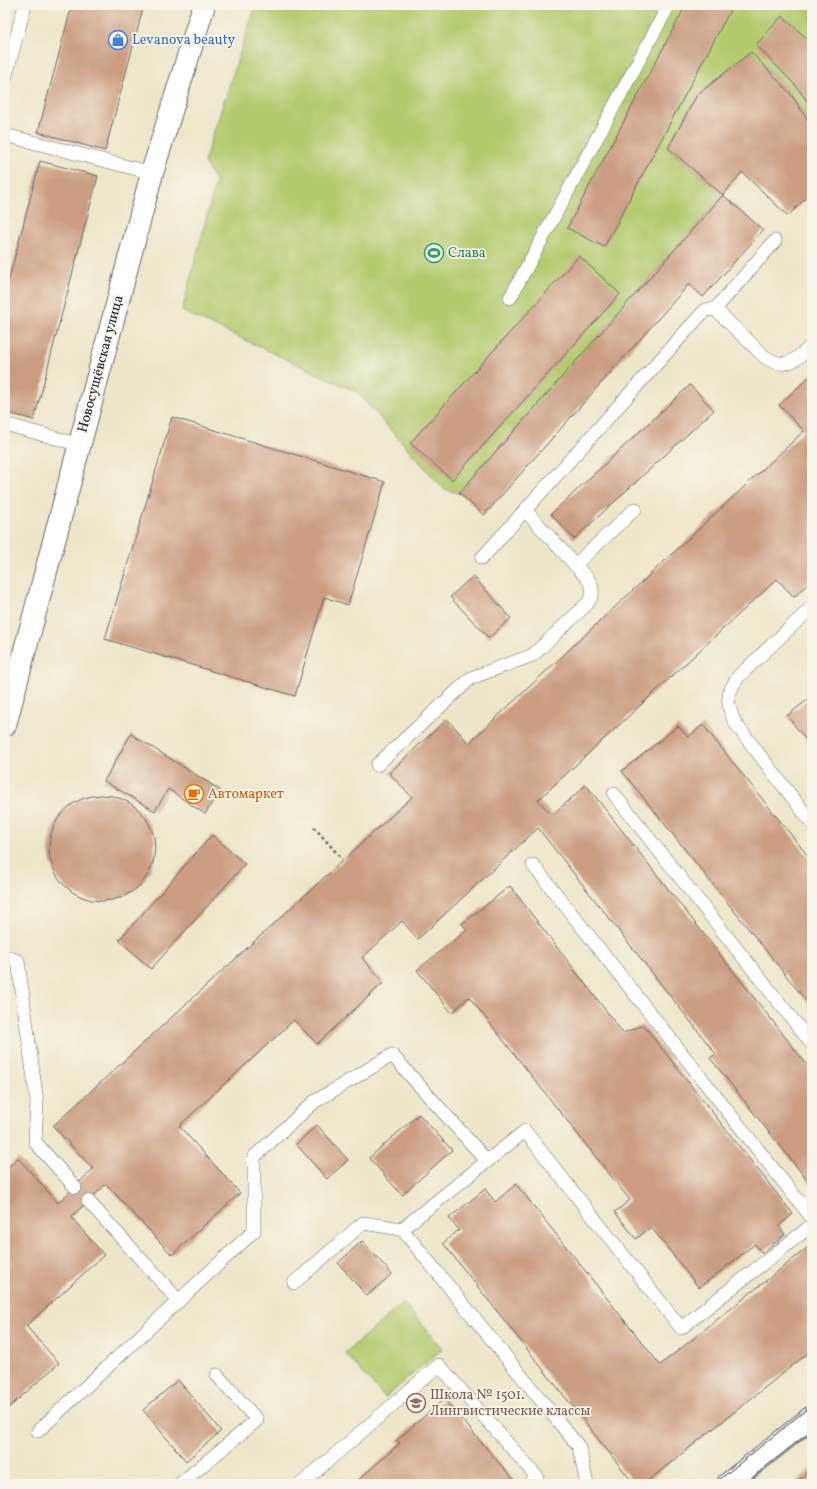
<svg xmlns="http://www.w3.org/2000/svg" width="817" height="1489" font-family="Vollkorn,serif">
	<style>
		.green { fill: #b4ca6e; stroke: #6b7654 }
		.building { fill: #ca9d81 }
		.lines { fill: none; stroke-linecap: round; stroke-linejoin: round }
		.service-casing { stroke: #69676d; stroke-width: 14 }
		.minor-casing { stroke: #69676d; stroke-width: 24 }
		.tertiary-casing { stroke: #69676d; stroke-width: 24 }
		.path { stroke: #69676d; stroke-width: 2.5; stroke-dasharray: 3 3; stroke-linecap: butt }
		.service { stroke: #fff; stroke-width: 13 }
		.minor { stroke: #fff; stroke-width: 22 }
		.tertiary { stroke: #fff; stroke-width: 22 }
		.tram { stroke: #22223b; stroke-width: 1 }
		.labels { text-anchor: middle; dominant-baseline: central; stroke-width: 3.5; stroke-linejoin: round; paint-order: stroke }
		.shop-label { font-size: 14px; fill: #366cbe; stroke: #f7f3e8; text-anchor: start }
		.leisure-label { font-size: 14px; fill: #27864d; stroke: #f7f3e8; text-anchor: start }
		.street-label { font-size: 14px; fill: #22223b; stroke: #f7f3e8 }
		.food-label { font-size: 14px; fill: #c56008; stroke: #f7f3e8; text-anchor: start }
		.education-label { font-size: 14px; fill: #785e54; stroke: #f7f3e8; text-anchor: start }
	</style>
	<rect width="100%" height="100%" fill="#f7f3e8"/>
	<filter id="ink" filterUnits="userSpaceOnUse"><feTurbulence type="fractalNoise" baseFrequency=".025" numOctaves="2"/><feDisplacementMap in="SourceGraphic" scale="8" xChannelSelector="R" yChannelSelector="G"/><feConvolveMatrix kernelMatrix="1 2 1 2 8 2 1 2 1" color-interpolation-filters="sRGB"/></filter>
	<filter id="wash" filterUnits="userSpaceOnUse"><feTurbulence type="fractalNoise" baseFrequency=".012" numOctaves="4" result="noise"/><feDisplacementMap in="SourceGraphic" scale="16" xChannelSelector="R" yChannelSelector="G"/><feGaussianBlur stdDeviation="0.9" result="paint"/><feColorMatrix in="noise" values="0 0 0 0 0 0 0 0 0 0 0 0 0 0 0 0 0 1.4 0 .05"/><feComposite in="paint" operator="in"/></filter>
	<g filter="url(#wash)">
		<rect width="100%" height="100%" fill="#ede6ca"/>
		<g class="green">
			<path d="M 256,5 L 812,5 L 812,126 L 790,93 L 751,52 L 697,95 L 668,148 L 723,195 L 459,493 L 444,489 L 357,392 L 182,311 L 216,182 L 204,162 Z"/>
			<path d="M 403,1303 L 443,1348 L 385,1398 L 345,1353 Z"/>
		</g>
		<g id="blocks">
			<g class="building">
				<path d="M 72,5 L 144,5 L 105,151 L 38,132 Z"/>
				<path d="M 686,5 L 733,5 L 604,247 L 567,228 Z"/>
				<path d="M 782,16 L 812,43 L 812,108 L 796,86 L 756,45 Z"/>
				<path d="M 751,52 L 790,93 L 812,126 L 812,192 L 788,216 L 742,172 L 723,195 L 763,230 L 703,297 L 689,284 L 484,515 L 459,493 L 723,195 L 668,148 L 697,95 Z"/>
				<path d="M 40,161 L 98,176 L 34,420 L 5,412 L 5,294 Z"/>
				<path d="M 579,256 L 620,294 L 452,480 L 410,443 Z"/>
				<path d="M 812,374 L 812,580 L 794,597 L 777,579 L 538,800 L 552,815 L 586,785 L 812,1071 L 812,1186 L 710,1058 L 716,1054 L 538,828 L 418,939 L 402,921 L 362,958 L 384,982 L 317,1044 L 294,1020 L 179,1126 L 240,1193 L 172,1255 L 106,1184 L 71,1217 L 104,1255 L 26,1326 L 59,1363 L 5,1411 L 5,1170 L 18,1158 L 58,1203 L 93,1169 L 53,1126 L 412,797 L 389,773 L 447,719 L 469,743 L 804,431 L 779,405 Z"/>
				<path d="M 690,385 L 714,410 L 574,539 L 551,514 Z"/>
				<path d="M 172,417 L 385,482 L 348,605 L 324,597 L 295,696 L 105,639 Z"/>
				<path d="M 473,576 L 511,618 L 489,638 L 450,597 Z"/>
				<path d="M 812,696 L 812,747 L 787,716 Z"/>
				<path d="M 703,725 L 812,861 L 812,1008 L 622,771 L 678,726 L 688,737 Z"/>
				<path d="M 131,734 L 220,790 L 205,814 L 168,789 L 155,811 L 104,781 Z"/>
				<circle cx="102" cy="848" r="53"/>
				<path d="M 212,835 L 245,864 L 151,969 L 119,940 Z"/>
				<path d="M 510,886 L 623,1033 L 643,1025 L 793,1214 L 779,1226 L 785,1235 L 762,1253 L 755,1244 L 699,1288 L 651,1227 L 636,1239 L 615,1212 L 630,1200 L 469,997 L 452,1013 L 417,970 L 467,930 L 462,924 Z"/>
				<path d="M 419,1114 L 452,1150 L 402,1195 L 369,1158 Z"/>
				<path d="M 317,1125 L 348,1160 L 327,1179 L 296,1144 Z"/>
				<path d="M 516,1184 L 660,1365 L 812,1244 L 812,1350 L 644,1484 L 634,1484 L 443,1243 L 459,1230 L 449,1218 L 485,1189 L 495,1202 Z"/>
				<path d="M 362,1241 L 392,1274 L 367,1296 L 338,1263 Z"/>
				<path d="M 178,1380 L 221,1431 L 186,1461 L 143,1410 Z"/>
				<path d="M 444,1399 L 514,1480 L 509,1484 L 354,1484 L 400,1443 L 397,1440 Z"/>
				<path d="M 812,1469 L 812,1484 L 794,1484 Z"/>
			</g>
		</g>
	</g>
	<g filter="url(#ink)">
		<use href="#blocks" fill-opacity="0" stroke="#69676d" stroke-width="1"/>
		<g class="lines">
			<g class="service-casing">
				<g id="service">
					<path d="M 5,79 L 25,5"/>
					<path d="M 5,135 L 152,173"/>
					<path d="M 775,241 L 715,309 L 765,357 C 786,371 796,360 812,345"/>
					<path d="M 510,298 L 669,5"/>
					<path d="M 5,424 L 80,445"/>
					<path d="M 482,558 L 705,310 L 715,309"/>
					<path d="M 575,565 L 635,509"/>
					<path d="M 812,607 L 739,676 C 726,693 726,703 735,723 L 812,823"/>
					<path d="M 377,765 L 471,678 L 533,655 L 587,604 C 594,595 594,589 588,579 L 525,510"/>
					<path d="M 614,794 L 812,1044"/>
					<path d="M 533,865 L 812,1218"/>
					<path d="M 5,956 L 18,961 L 37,1102 L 35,1142 L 75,1187"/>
					<path d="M 88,1201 L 179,1301"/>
					<path d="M 402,1229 L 525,1131 L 681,1328 L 812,1225"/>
					<path d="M 294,1283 L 363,1223 L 402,1229 L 579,1447 L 587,1484"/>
					<path d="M 38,1431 L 254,1231 L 254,1157 L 314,1102 L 392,1055 L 487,1161"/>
					<path d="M 180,1484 L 257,1420 L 217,1375"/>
					<path d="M 301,1484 L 439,1365 L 537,1477 L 529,1484"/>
				</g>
			</g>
			<g class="minor-casing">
				<path id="minor" d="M 5,725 L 152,173 L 204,5"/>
			</g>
			<g class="tertiary-casing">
				<path id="tertiary" d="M 728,1484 L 812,1417"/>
			</g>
			<path class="path" d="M 314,827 L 342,859"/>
			<use href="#service" class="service"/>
			<use href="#minor" class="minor"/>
			<use href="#tertiary" class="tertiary"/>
			<g class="tram">
				<path d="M 714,1484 L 812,1405"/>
				<path d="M 744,1484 L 812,1430"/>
			</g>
		</g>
	</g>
	<defs>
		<g id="shop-ring" transform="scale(1)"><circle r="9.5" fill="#f7f3e8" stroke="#3f7fe0" stroke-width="1.5"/><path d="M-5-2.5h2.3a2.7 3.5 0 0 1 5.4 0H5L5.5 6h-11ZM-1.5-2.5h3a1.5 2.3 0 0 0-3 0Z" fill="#3f7fe0"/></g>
		<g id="stadium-ring" transform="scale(1)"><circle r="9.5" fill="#f7f3e8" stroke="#2e9e5b" stroke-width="1.5"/><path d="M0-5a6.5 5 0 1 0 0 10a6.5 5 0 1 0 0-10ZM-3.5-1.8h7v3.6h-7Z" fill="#2e9e5b"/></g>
		<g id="cafe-ring" transform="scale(1)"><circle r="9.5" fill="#f7f3e8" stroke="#e8710a" stroke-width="1.5"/><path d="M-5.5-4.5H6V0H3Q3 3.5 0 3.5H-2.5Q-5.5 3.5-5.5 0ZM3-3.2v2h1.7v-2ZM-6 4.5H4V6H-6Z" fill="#e8710a"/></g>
		<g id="school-ring" transform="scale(1)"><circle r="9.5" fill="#f7f3e8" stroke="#8d6e63" stroke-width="1.5"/><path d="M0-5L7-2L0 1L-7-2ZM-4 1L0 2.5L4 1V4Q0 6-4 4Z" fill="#8d6e63"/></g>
	</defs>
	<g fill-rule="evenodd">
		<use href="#shop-ring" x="118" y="40"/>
		<use href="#stadium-ring" x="434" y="253"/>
		<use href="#cafe-ring" x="194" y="794"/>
		<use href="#school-ring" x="416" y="1403"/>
	</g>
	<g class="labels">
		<g class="shop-label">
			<text x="132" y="40">Levanova beauty</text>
		</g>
		<g class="leisure-label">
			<text x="448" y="253">Слава</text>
		</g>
		<g class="street-label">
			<text transform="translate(101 364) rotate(-75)">Новосущёвская улица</text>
		</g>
		<g class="food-label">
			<text x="208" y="794">Автомаркет</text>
		</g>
		<g class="education-label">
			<text x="430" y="1395">Школа № 1501.<tspan x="430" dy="16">Лингвистические классы</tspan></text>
		</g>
	</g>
	<rect width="817" height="1489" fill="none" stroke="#f7f3e8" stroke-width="20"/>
</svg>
